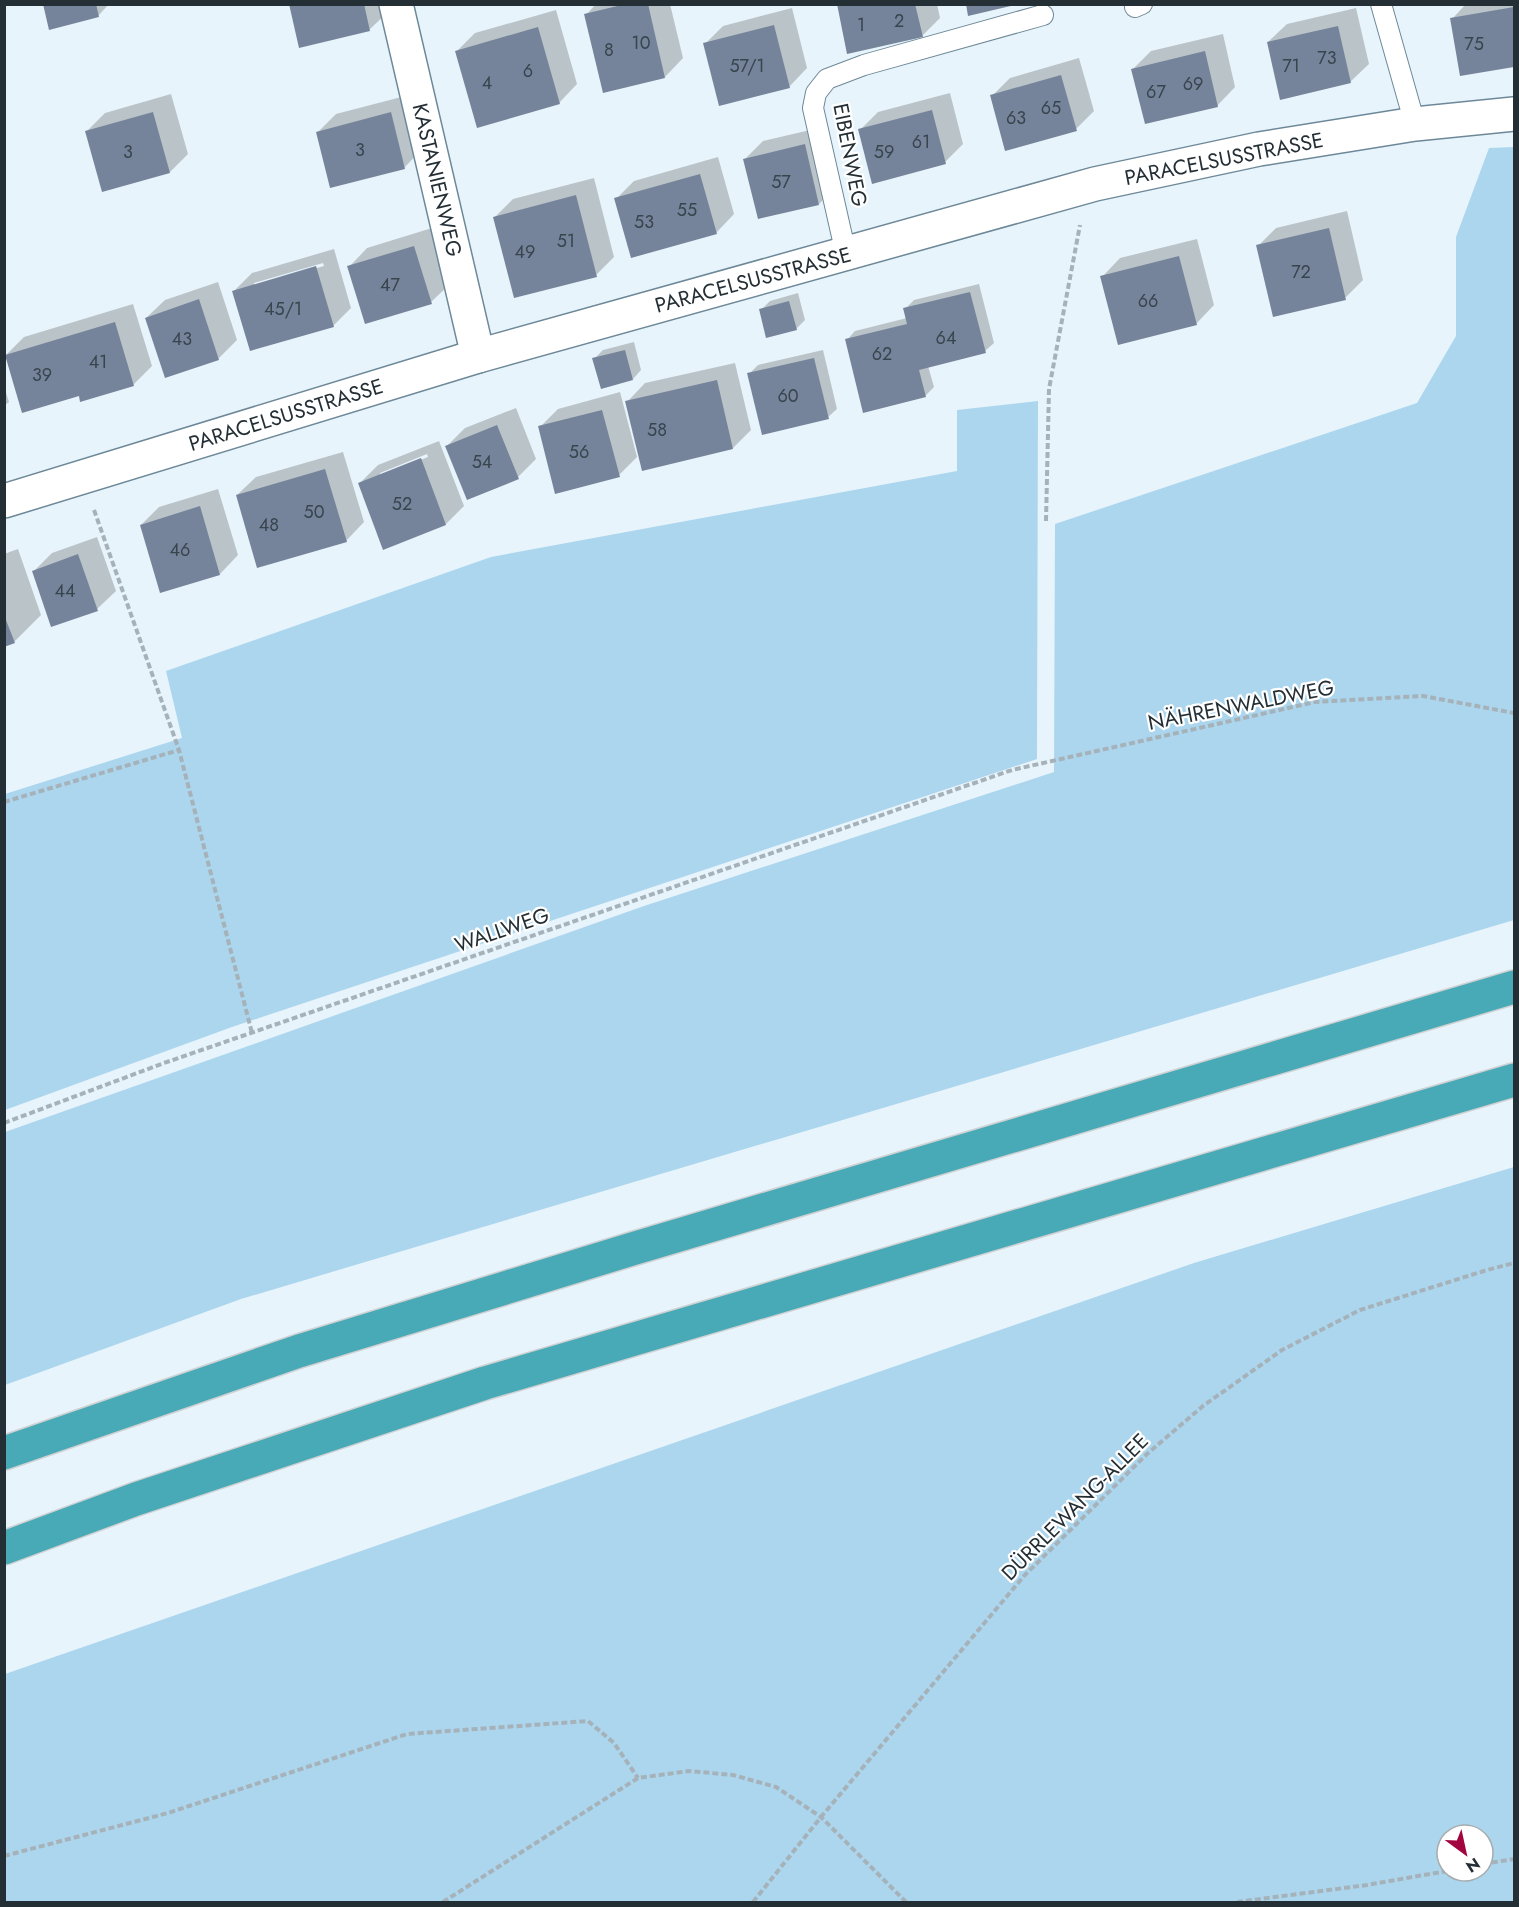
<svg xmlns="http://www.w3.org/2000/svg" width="1519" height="1907" font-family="Jost,sans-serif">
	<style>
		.green { fill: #acd6ee; fill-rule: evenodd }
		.shadow { fill: #0003; fill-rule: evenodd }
		.building { fill: #76849b }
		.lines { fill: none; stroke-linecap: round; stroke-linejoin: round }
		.lane-casing { stroke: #6d8898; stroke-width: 22 }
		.street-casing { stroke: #6d8898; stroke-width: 36 }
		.highway-casing { stroke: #cfd1d3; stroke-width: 36 }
		.path { stroke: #a6b2b9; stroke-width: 4; stroke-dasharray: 6 3; stroke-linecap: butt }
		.lane { stroke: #fff; stroke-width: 20 }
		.street { stroke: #fff; stroke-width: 33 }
		.highway { stroke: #48aab6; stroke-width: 33 }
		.labels { text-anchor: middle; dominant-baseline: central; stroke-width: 4.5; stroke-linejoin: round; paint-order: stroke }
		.number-label { font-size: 18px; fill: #38444e }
		.street-label { font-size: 21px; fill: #242f35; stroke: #fff }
	</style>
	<rect width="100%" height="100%" fill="#e8f4fb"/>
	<g class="green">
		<path d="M 1514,147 L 1514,920 L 241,1299 L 5,1385 L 5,1132 L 644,906 L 1054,772 L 1055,524 L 1417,403 L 1456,336 L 1456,237 L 1489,148 Z"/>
		<path d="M 1038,401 L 1037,759 L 232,1027 L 5,1110 L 5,794 L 182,738 L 166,671 L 491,557 L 957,471 L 957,410 Z"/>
		<path d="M 1514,1167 L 1514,1902 L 5,1902 L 5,1674 L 1194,1263 ZM 1447,1835 L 1483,1835 L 1483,1871 L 1447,1871 Z"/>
	</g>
	<g class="shadow">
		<path d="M 45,4 L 109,4 L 98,16 Z"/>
		<path d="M 290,4 L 386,4 L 388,12 L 369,30 Z"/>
		<path d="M 596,4 L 670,4 L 683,58 L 665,77 L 604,91 L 586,15 Z"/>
		<path d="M 838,4 L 937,4 L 940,18 L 922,36 Z"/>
		<path d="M 1466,4 L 1514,4 L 1514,66 L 1461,74 L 1452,19 Z"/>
		<path d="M 792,8 L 807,68 L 789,87 L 705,44 L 723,26 Z"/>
		<path d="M 1356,8 L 1369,64 L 1350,82 L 1268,42 L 1287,24 Z"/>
		<path d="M 556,10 L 577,84 L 559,103 L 457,51 L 475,33 Z"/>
		<path d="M 1223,34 L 1235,87 L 1217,106 L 1133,69 L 1151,51 Z"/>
		<path d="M 1079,58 L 1094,111 L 1076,129 L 992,96 L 1010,78 Z"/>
		<path d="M 950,93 L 963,144 L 945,162 L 860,130 L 878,112 Z"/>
		<path d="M 171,94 L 188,154 L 170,172 L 87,131 L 105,113 Z"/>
		<path d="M 409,95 L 422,149 L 404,168 L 318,132 L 336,114 Z"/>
		<path d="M 823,127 L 837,186 L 819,204 L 745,159 L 763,141 Z"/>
		<path d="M 718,157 L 734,214 L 716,233 L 616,199 L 634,181 Z"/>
		<path d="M 594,178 L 614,257 L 596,275 L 495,217 L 513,199 Z"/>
		<path d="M 1347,211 L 1363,280 L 1345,298 L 1258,246 L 1276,228 Z"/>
		<path d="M 432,228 L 450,284 L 431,302 L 349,267 L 367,248 Z"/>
		<path d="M 1197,239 L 1214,305 L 1196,324 L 1102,277 L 1120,258 Z"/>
		<path d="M 334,249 L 351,308 L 333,326 L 234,291 L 252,273 ZM 323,263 L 324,266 L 254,286 L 254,283 Z"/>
		<path d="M 218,282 L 237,340 L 218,359 L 146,318 L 165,300 Z"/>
		<path d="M 979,284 L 994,343 L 985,351 L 928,366 L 934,387 L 925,396 L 847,340 L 855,331 L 907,318 L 905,309 L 914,300 Z"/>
		<path d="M 798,293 L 805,320 L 796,329 L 761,310 L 770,301 Z"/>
		<path d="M 133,304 L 152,366 L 133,385 L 80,394 L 6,355 L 24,337 Z"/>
		<path d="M 634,342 L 641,370 L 633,379 L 594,359 L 603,350 Z"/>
		<path d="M 823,350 L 837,409 L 828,417 L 749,374 L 758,365 Z"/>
		<path d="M 735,363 L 751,430 L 733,448 L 627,402 L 645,383 Z"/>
		<path d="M 4,386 L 9,402 L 4,406 Z"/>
		<path d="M 620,392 L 637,457 L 619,475 L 540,427 L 558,409 Z"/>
		<path d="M 516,408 L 536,459 L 518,477 L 447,446 L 465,428 Z"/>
		<path d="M 439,441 L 464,506 L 446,524 L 384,548 L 360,483 L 378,465 ZM 427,454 L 428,457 L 380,476 L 380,473 Z"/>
		<path d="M 343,452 L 364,522 L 346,541 L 237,495 L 256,477 Z"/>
		<path d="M 218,489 L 238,555 L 220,574 L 161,591 L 141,525 L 159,507 Z"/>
		<path d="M 97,537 L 116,591 L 97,609 L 34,571 L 52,553 Z"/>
		<path d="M 18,549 L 41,615 L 14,642 L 4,645 L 4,554 Z"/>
	</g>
	<g class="building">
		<path d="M 43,4 L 96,4 L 99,17 L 49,30 Z"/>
		<path d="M 289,4 L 364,4 L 370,31 L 299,48 Z"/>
		<path d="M 626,4 L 648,4 L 665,78 L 603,93 L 584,14 Z"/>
		<path d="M 837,4 L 915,4 L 923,37 L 847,54 Z"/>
		<path d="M 966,4 L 1015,4 L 1015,5 L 968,16 Z"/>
		<path d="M 1514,7 L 1514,67 L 1460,76 L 1450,18 Z"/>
		<path d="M 774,25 L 790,88 L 719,106 L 703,43 Z"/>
		<path d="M 1338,26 L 1351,83 L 1280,100 L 1267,42 Z"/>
		<path d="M 538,27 L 560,104 L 477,128 L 455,51 Z"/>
		<path d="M 1205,51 L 1218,107 L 1145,124 L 1131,69 Z"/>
		<path d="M 1061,75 L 1077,131 L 1005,151 L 990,95 Z"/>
		<path d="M 932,110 L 946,164 L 872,184 L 858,129 Z"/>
		<path d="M 153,112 L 170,173 L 102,192 L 85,131 Z"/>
		<path d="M 391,112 L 405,169 L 330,188 L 316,132 Z"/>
		<path d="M 805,144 L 819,205 L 758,219 L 743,159 Z"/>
		<path d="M 700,174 L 717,234 L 631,258 L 614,198 Z"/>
		<path d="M 576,195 L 597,277 L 514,298 L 493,217 Z"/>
		<path d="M 1329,228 L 1346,300 L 1273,317 L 1256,245 Z"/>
		<path d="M 414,246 L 432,304 L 365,324 L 347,266 Z"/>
		<path d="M 1179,256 L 1197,325 L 1118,345 L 1100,276 Z"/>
		<path d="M 316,266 L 334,327 L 250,351 L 232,291 Z"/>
		<path d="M 970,292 L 986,353 L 919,370 L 926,397 L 863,413 L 845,339 L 907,324 L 903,308 Z"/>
		<path d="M 199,299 L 219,360 L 165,378 L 145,318 Z"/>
		<path d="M 789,301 L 797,330 L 766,338 L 759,309 Z"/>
		<path d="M 115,322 L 134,386 L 80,402 L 79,396 L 22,413 L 5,355 Z"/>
		<path d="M 625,350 L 633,380 L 601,389 L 592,358 Z"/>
		<path d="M 814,358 L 829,419 L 762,435 L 747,373 Z"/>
		<path d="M 717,380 L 733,449 L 642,471 L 625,401 Z"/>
		<path d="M 602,410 L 620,477 L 555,494 L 538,426 Z"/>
		<path d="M 497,425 L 519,479 L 467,500 L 445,446 Z"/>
		<path d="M 421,458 L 446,525 L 383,550 L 358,483 Z"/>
		<path d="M 325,469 L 347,542 L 257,568 L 236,495 Z"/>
		<path d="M 200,506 L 220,575 L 160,593 L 140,525 Z"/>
		<path d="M 78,554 L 98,611 L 51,627 L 32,571 Z"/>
		<path d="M 4,615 L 15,643 L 4,647 Z"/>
	</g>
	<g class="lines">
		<g class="lane-casing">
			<g id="lane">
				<path d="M 1381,4 L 1415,124"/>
				<path d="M 1135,7 L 1142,4"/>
				<path d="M 846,254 L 813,108 L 816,93 L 827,79 L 864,65 L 1043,15"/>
			</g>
		</g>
		<g class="street-casing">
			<g id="street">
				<path d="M 396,4 L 478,356"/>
				<path d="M 4,501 L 478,356 L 1095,184 L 1259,149 L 1415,124 L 1514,114"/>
			</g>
		</g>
		<g class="highway-casing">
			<g id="highway">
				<path d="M 4,1453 L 299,1351 L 632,1249 L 1514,987"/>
				<path d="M 4,1548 L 136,1499 L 485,1383 L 1514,1080"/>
			</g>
		</g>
		<g class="path">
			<path d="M 94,510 L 179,750 L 252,1033"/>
			<path d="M 1046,521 L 1049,389 L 1080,225"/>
			<path d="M 4,802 L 179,750"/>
			<path d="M 4,1123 L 164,1063 L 1012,770 L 1315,702 L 1423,696 L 1514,713"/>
			<path d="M 4,1856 L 168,1813 L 407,1734 L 588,1721 L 614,1743 L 638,1778"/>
			<path d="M 1483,1864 L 1514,1859"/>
			<path d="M 443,1902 L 638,1778 L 689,1771 L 733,1775 L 776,1787 L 821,1817 L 906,1902"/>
			<path d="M 753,1902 L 821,1817 L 1024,1576 L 1147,1454 L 1203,1406 L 1282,1350 L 1360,1310 L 1487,1270 L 1514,1263"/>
			<path d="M 1237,1902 L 1367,1885 L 1447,1871"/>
		</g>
		<use href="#lane" class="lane"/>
		<use href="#street" class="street"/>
		<use href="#highway" class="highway"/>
	</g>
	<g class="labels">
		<g class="number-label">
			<text x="899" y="21">2</text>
			<text x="861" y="25">1</text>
			<text x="641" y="43">10</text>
			<text x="1474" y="44">75</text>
			<text x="609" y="50">8</text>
			<text x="1327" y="58">73</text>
			<text x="747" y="66">57/1</text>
			<text x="1291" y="66">71</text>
			<text x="528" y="71">6</text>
			<text x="487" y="83">4</text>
			<text x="1193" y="84">69</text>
			<text x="1156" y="92">67</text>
			<text x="1051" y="108">65</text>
			<text x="1016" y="118">63</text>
			<text x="921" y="142">61</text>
			<text x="360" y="150">3</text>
			<text x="128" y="152">3</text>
			<text x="884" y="152">59</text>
			<text x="781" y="182">57</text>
			<text x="687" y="210">55</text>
			<text x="644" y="222">53</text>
			<text x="566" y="241">51</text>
			<text x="525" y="252">49</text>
			<text x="1301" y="272">72</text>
			<text x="390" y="285">47</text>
			<text x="1148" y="301">66</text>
			<text x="283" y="309">45/1</text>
			<text x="946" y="338">64</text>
			<text x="182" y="339">43</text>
			<text x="882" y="354">62</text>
			<text x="98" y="362">41</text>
			<text x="42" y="375">39</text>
			<text x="788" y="396">60</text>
			<text x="657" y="430">58</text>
			<text x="579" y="452">56</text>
			<text x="482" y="462">54</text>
			<text x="402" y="504">52</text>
			<text x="314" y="512">50</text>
			<text x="269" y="525">48</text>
			<text x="180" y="550">46</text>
			<text x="65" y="591">44</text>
		</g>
		<g class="street-label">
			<text transform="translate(850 155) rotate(79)">EIBENWEG</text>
			<text transform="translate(1224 159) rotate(-11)">PARACELSUSSTRASSE</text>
			<text transform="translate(437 180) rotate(77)">KASTANIENWEG</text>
			<text transform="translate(753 280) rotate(-15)">PARACELSUSSTRASSE</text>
			<text transform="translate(286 415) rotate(-17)">PARACELSUSSTRASSE</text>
			<text transform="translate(1241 705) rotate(-11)">NÄHRENWALDWEG</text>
			<text transform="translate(502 930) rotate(-19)">WALLWEG</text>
			<text transform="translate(1075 1507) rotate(-45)">DÜRRLEWANG-ALLEE</text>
		</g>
	</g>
	<rect width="1519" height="1907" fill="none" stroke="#242f35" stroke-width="12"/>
	<g transform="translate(1465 1853) rotate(147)"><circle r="28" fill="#ffffff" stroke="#a7acae" stroke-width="1.5"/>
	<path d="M0-4.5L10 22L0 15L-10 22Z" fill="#a1043f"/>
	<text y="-9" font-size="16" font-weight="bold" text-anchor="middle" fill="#242f35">N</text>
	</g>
</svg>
